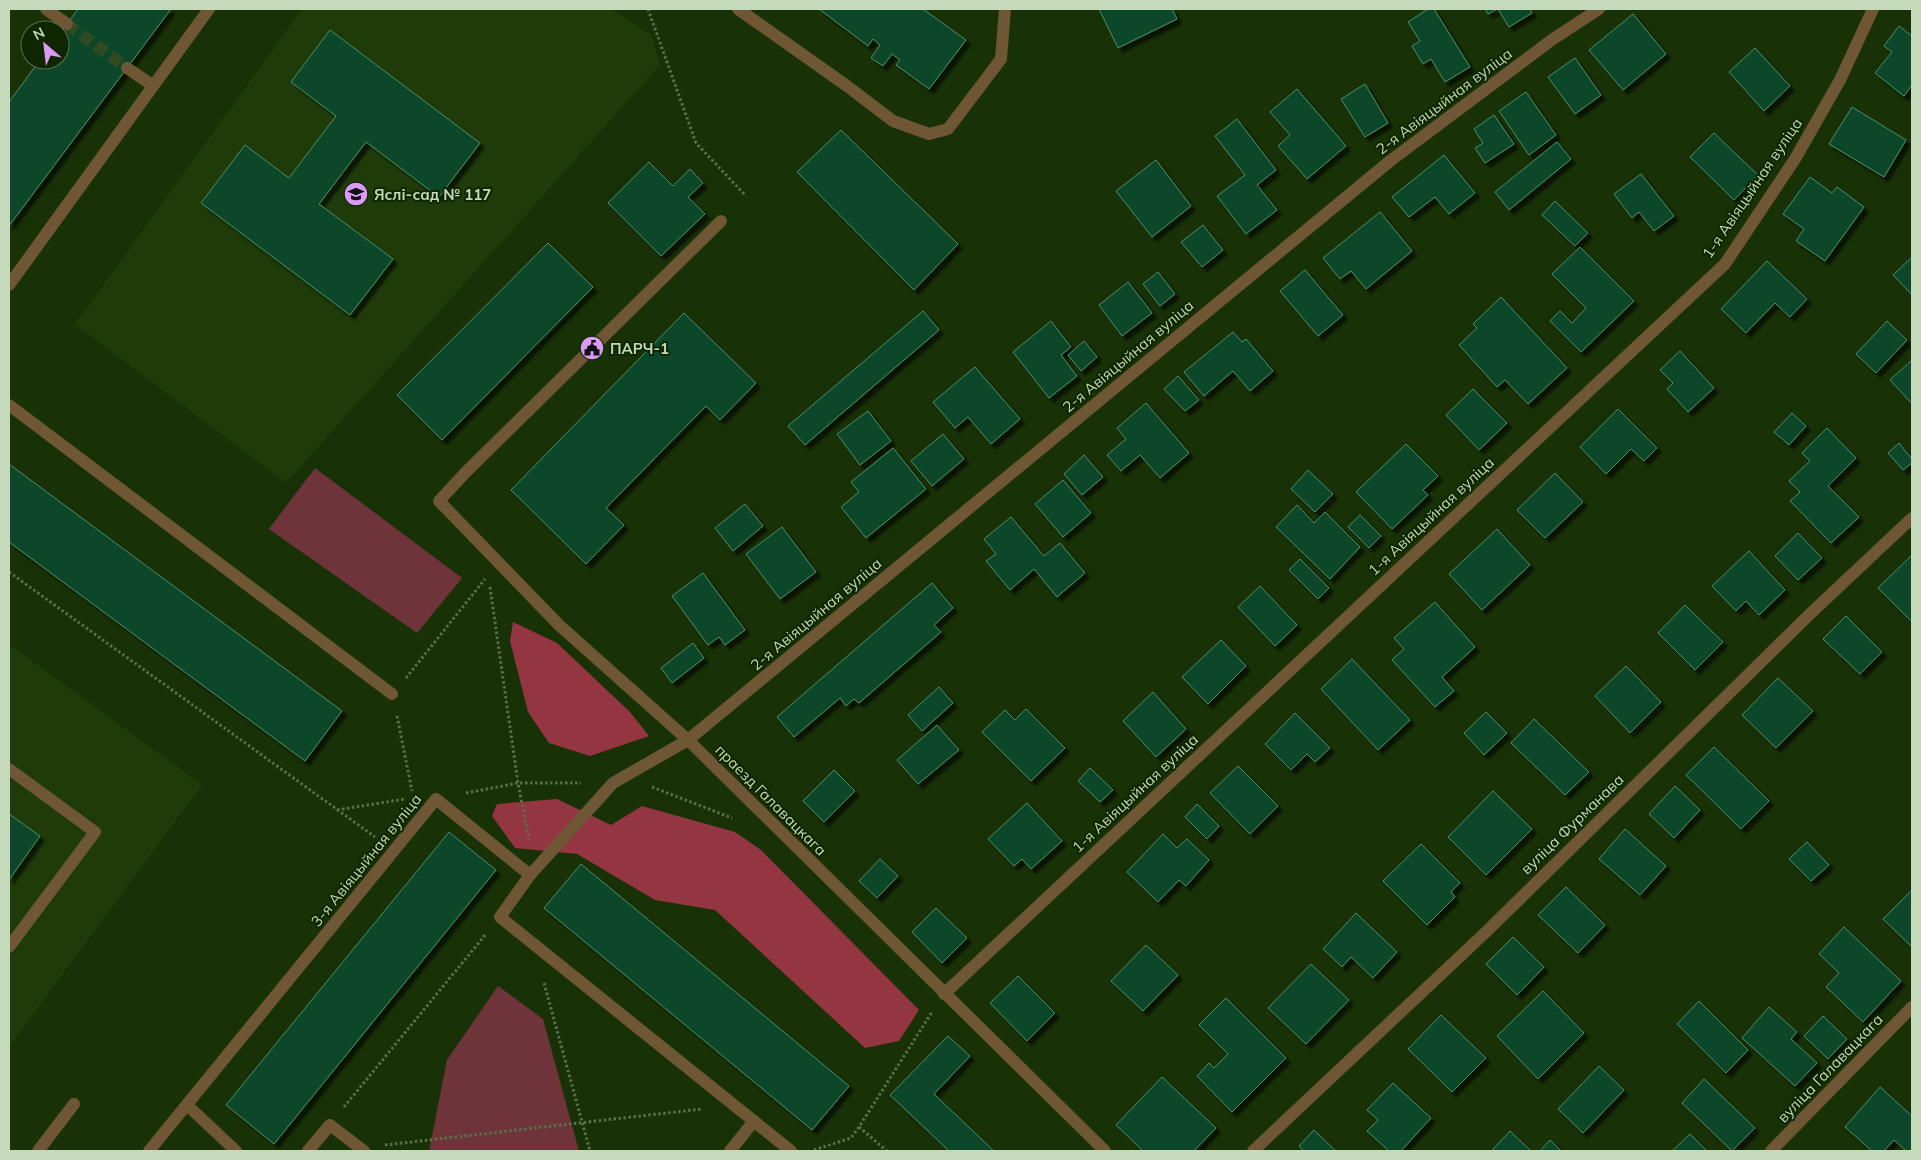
<svg xmlns="http://www.w3.org/2000/svg" width="1921" height="1160" font-family="Mulish,sans-serif">
	<style>
		.built { fill: #1e3b09 }
		.green { fill: #6e343a }
		.forest { fill: #943542 }
		.building { fill: #0f4729; stroke: #4d8f66; filter: url(#shadow) }
		.lines { fill: none; stroke-linecap: round; stroke-linejoin: round }
		.minor-tunnel { stroke: #324a21; stroke-width: 12; stroke-dasharray: 12 6; stroke-linecap: butt }
		.path { stroke: #59704a; stroke-width: 3; stroke-dasharray: 2.5 2.5; stroke-linecap: butt }
		.minor { stroke: #6f5736; stroke-width: 12 }
		.labels { text-anchor: middle; dominant-baseline: central; stroke-width: 4; stroke-linejoin: round; paint-order: stroke }
		.street-label { font-size: 15px; fill: #c5d9bb; stroke: #0e2700 }
		.poi-label { font-size: 15px; font-weight: bold; fill: #c5d9bb; stroke: #0e2700; text-anchor: start }
	</style>
	<defs>
		<filter id="shadow"><feDropShadow dx="4.5" dy="4.5" stdDeviation="1" flood-color="#0009"/></filter>
	</defs>
	<rect width="100%" height="100%" fill="#183106"/>
	<g class="built">
		<path d="M 302,9 L 612,9 L 652,36 L 660,65 L 286,483 L 75,324 Z"/>
		<path d="M 9,644 L 202,785 L 9,1047 Z"/>
	</g>
	<g class="green">
		<path d="M 315,468 L 462,578 L 417,633 L 269,529 Z"/>
		<path d="M 498,986 L 543,1019 L 579,1151 L 429,1151 L 447,1060 Z"/>
	</g>
	<g class="forest">
		<path d="M 513,622 L 557,643 L 630,712 L 649,736 L 590,756 L 549,743 L 528,712 L 510,641 Z"/>
		<path d="M 557,799 L 611,825 L 642,806 L 735,832 L 761,850 L 919,1010 L 899,1041 L 865,1048 L 715,910 L 655,900 L 577,854 L 515,848 L 492,816 L 497,804 Z"/>
	</g>
	<g class="building">
		<path d="M 78,9 L 171,9 L 9,226 L 9,102 L 40,60 L 60,60 L 60,33 Z"/>
		<path d="M 819,9 L 923,9 L 966,40 L 929,89 L 896,65 L 900,60 L 892,54 L 883,66 L 871,58 L 880,45 L 873,39 L 868,46 Z"/>
		<path d="M 1099,9 L 1172,9 L 1177,19 L 1118,48 Z"/>
		<path d="M 1428,9 L 1434,9 L 1470,67 L 1445,82 L 1431,59 L 1423,64 L 1412,46 L 1420,41 L 1408,22 Z"/>
		<path d="M 1485,9 L 1497,9 L 1488,14 Z"/>
		<path d="M 1498,9 L 1530,9 L 1532,13 L 1509,27 Z"/>
		<path d="M 1633,14 L 1666,54 L 1623,90 L 1589,50 Z"/>
		<path d="M 1899,26 L 1912,36 L 1912,85 L 1904,96 L 1875,73 L 1892,52 L 1884,46 Z"/>
		<path d="M 330,30 L 480,143 L 439,197 L 366,142 L 319,204 L 393,259 L 350,315 L 201,203 L 245,145 L 289,178 L 336,116 L 291,82 Z"/>
		<path d="M 1755,48 L 1790,86 L 1764,111 L 1729,72 Z"/>
		<path d="M 1575,58 L 1601,95 L 1575,114 L 1548,77 Z"/>
		<path d="M 1365,84 L 1388,123 L 1365,137 L 1341,99 Z"/>
		<path d="M 1297,89 L 1346,146 L 1307,179 L 1278,146 L 1290,135 L 1270,112 Z"/>
		<path d="M 1526,92 L 1556,135 L 1529,155 L 1499,111 Z"/>
		<path d="M 1852,107 L 1906,140 L 1884,177 L 1829,144 Z"/>
		<path d="M 1494,115 L 1514,144 L 1485,163 L 1475,148 L 1483,143 L 1474,129 Z"/>
		<path d="M 1237,119 L 1276,170 L 1257,185 L 1277,210 L 1246,234 L 1217,196 L 1245,175 L 1215,136 Z"/>
		<path d="M 841,130 L 958,244 L 914,290 L 797,172 Z"/>
		<path d="M 1714,133 L 1758,175 L 1734,200 L 1690,157 Z"/>
		<path d="M 1557,142 L 1571,159 L 1509,210 L 1495,192 Z"/>
		<path d="M 1444,155 L 1475,193 L 1449,214 L 1435,197 L 1409,217 L 1392,197 Z"/>
		<path d="M 1156,160 L 1191,206 L 1152,237 L 1116,191 Z"/>
		<path d="M 649,162 L 673,186 L 690,169 L 703,183 L 688,197 L 705,214 L 661,256 L 608,203 Z"/>
		<path d="M 1641,174 L 1674,216 L 1654,231 L 1639,212 L 1632,218 L 1614,194 Z"/>
		<path d="M 1810,177 L 1832,193 L 1837,187 L 1864,207 L 1825,261 L 1796,241 L 1804,229 L 1783,214 Z"/>
		<path d="M 1555,201 L 1588,233 L 1575,246 L 1542,215 Z"/>
		<path d="M 1380,212 L 1412,251 L 1366,289 L 1351,271 L 1340,279 L 1323,258 Z"/>
		<path d="M 1203,225 L 1223,250 L 1202,267 L 1181,242 Z"/>
		<path d="M 548,243 L 593,287 L 442,440 L 397,395 Z"/>
		<path d="M 1580,247 L 1634,301 L 1581,352 L 1550,321 L 1560,311 L 1572,323 L 1586,308 L 1552,274 Z"/>
		<path d="M 1912,257 L 1912,295 L 1893,275 Z"/>
		<path d="M 1767,261 L 1807,299 L 1790,317 L 1775,303 L 1746,333 L 1721,309 Z"/>
		<path d="M 1305,270 L 1343,315 L 1318,336 L 1280,291 Z"/>
		<path d="M 1158,272 L 1175,294 L 1160,306 L 1143,284 Z"/>
		<path d="M 1128,282 L 1152,313 L 1122,336 L 1099,305 Z"/>
		<path d="M 1501,297 L 1567,368 L 1528,404 L 1505,380 L 1497,387 L 1459,345 L 1477,328 L 1473,324 Z"/>
		<path d="M 923,311 L 939,330 L 805,445 L 788,426 Z"/>
		<path d="M 684,313 L 756,383 L 720,420 L 706,406 L 606,508 L 624,525 L 586,564 L 511,490 Z"/>
		<path d="M 1051,321 L 1071,347 L 1061,355 L 1077,376 L 1049,398 L 1013,352 Z"/>
		<path d="M 1887,321 L 1907,340 L 1876,373 L 1856,354 Z"/>
		<path d="M 1233,332 L 1242,342 L 1246,339 L 1273,371 L 1250,391 L 1233,371 L 1204,396 L 1184,372 Z"/>
		<path d="M 1084,341 L 1097,357 L 1081,371 L 1068,355 Z"/>
		<path d="M 1680,351 L 1714,388 L 1688,412 L 1667,389 L 1673,383 L 1660,370 Z"/>
		<path d="M 1912,360 L 1912,404 L 1890,380 Z"/>
		<path d="M 975,367 L 1020,419 L 991,444 L 968,417 L 955,428 L 933,402 Z"/>
		<path d="M 1178,376 L 1199,400 L 1185,411 L 1164,389 Z"/>
		<path d="M 1473,389 L 1507,423 L 1479,450 L 1446,415 Z"/>
		<path d="M 1146,403 L 1189,453 L 1160,478 L 1140,455 L 1121,471 L 1107,455 L 1126,439 L 1117,428 Z"/>
		<path d="M 1618,409 L 1657,448 L 1644,461 L 1631,449 L 1606,474 L 1580,447 Z"/>
		<path d="M 868,411 L 891,441 L 860,465 L 837,434 Z"/>
		<path d="M 1792,413 L 1806,426 L 1789,445 L 1774,432 Z"/>
		<path d="M 1827,428 L 1856,458 L 1828,486 L 1859,517 L 1831,543 L 1790,501 L 1800,492 L 1789,481 L 1810,461 L 1802,453 Z"/>
		<path d="M 943,434 L 964,459 L 932,486 L 911,461 Z"/>
		<path d="M 1899,443 L 1912,459 L 1912,463 L 1903,470 L 1888,453 Z"/>
		<path d="M 1406,444 L 1438,476 L 1423,490 L 1428,495 L 1392,529 L 1356,492 Z"/>
		<path d="M 893,448 L 926,489 L 866,538 L 841,507 L 859,492 L 851,482 Z"/>
		<path d="M 1084,455 L 1103,477 L 1082,495 L 1064,474 Z"/>
		<path d="M 9,464 L 342,711 L 305,761 L 9,542 Z"/>
		<path d="M 1308,470 L 1333,494 L 1315,512 L 1291,489 Z"/>
		<path d="M 1555,473 L 1583,502 L 1545,538 L 1517,510 Z"/>
		<path d="M 1063,480 L 1091,513 L 1063,537 L 1035,504 Z"/>
		<path d="M 745,504 L 763,526 L 733,551 L 715,528 Z"/>
		<path d="M 1297,505 L 1314,523 L 1325,512 L 1360,547 L 1330,579 L 1276,527 Z"/>
		<path d="M 1360,515 L 1381,536 L 1369,548 L 1348,527 Z"/>
		<path d="M 1011,517 L 1044,556 L 1060,543 L 1085,573 L 1057,597 L 1034,569 L 1010,590 L 986,561 L 996,554 L 984,539 Z"/>
		<path d="M 782,527 L 816,572 L 780,599 L 746,554 Z"/>
		<path d="M 1497,529 L 1530,565 L 1482,610 L 1449,574 Z"/>
		<path d="M 1798,533 L 1822,558 L 1798,580 L 1775,556 Z"/>
		<path d="M 1749,551 L 1785,590 L 1759,615 L 1746,601 L 1736,611 L 1712,586 Z"/>
		<path d="M 1911,556 L 1912,557 L 1912,622 L 1878,588 Z"/>
		<path d="M 1300,559 L 1329,588 L 1318,599 L 1289,570 Z"/>
		<path d="M 703,573 L 745,630 L 725,645 L 719,637 L 708,645 L 672,596 Z"/>
		<path d="M 932,583 L 953,608 L 934,625 L 941,632 L 859,703 L 854,699 L 846,706 L 840,698 L 794,737 L 777,717 Z"/>
		<path d="M 1260,586 L 1297,625 L 1275,646 L 1238,607 Z"/>
		<path d="M 1435,602 L 1475,647 L 1442,677 L 1454,691 L 1435,707 L 1392,660 L 1404,649 L 1394,638 Z"/>
		<path d="M 1685,605 L 1723,642 L 1695,670 L 1658,633 Z"/>
		<path d="M 1846,616 L 1882,652 L 1860,674 L 1823,639 Z"/>
		<path d="M 1221,640 L 1246,666 L 1208,704 L 1182,677 Z"/>
		<path d="M 693,643 L 704,658 L 672,683 L 661,668 Z"/>
		<path d="M 1352,659 L 1410,720 L 1378,750 L 1321,689 Z"/>
		<path d="M 1626,666 L 1661,702 L 1630,733 L 1595,696 Z"/>
		<path d="M 1778,678 L 1813,711 L 1776,748 L 1742,715 Z"/>
		<path d="M 939,687 L 953,703 L 922,731 L 908,715 Z"/>
		<path d="M 1153,692 L 1186,729 L 1156,757 L 1123,721 Z"/>
		<path d="M 1026,709 L 1065,748 L 1031,781 L 982,732 L 1005,710 L 1015,720 Z"/>
		<path d="M 1486,712 L 1507,733 L 1484,755 L 1464,733 Z"/>
		<path d="M 1295,713 L 1330,748 L 1315,762 L 1307,754 L 1291,770 L 1265,744 Z"/>
		<path d="M 1534,719 L 1589,772 L 1565,795 L 1511,743 Z"/>
		<path d="M 937,725 L 959,750 L 918,784 L 897,760 Z"/>
		<path d="M 1714,747 L 1769,801 L 1741,829 L 1686,775 Z"/>
		<path d="M 1238,766 L 1278,806 L 1250,834 L 1210,793 Z"/>
		<path d="M 1090,768 L 1113,790 L 1100,802 L 1078,781 Z"/>
		<path d="M 834,770 L 855,791 L 824,822 L 803,801 Z"/>
		<path d="M 1675,786 L 1700,810 L 1674,838 L 1649,814 Z"/>
		<path d="M 1493,791 L 1532,829 L 1486,875 L 1448,837 Z"/>
		<path d="M 1027,803 L 1062,841 L 1031,869 L 1022,859 L 1014,866 L 988,839 Z"/>
		<path d="M 1197,804 L 1219,826 L 1207,839 L 1185,817 Z"/>
		<path d="M 9,814 L 40,836 L 9,880 Z"/>
		<path d="M 1625,829 L 1666,866 L 1640,895 L 1599,859 Z"/>
		<path d="M 449,832 L 496,870 L 274,1144 L 226,1105 Z"/>
		<path d="M 1163,834 L 1177,848 L 1187,839 L 1209,860 L 1186,886 L 1179,880 L 1158,902 L 1127,872 Z"/>
		<path d="M 1807,842 L 1829,865 L 1811,881 L 1789,859 Z"/>
		<path d="M 1421,844 L 1460,883 L 1451,892 L 1455,897 L 1427,925 L 1383,881 Z"/>
		<path d="M 880,859 L 898,876 L 877,898 L 859,881 Z"/>
		<path d="M 581,864 L 849,1086 L 812,1130 L 544,908 Z"/>
		<path d="M 1566,887 L 1605,925 L 1578,953 L 1538,915 Z"/>
		<path d="M 1912,890 L 1912,947 L 1883,919 Z"/>
		<path d="M 936,908 L 967,938 L 942,963 L 912,932 Z"/>
		<path d="M 1356,913 L 1397,952 L 1373,978 L 1351,957 L 1342,967 L 1323,949 Z"/>
		<path d="M 1844,927 L 1901,981 L 1863,1022 L 1826,987 L 1839,973 L 1819,954 Z"/>
		<path d="M 1513,937 L 1544,967 L 1517,995 L 1486,964 Z"/>
		<path d="M 1146,945 L 1178,975 L 1143,1011 L 1111,981 Z"/>
		<path d="M 1311,964 L 1349,1000 L 1306,1044 L 1268,1008 Z"/>
		<path d="M 1018,976 L 1055,1013 L 1027,1041 L 990,1003 Z"/>
		<path d="M 1543,991 L 1584,1033 L 1538,1079 L 1497,1036 Z"/>
		<path d="M 1226,998 L 1286,1058 L 1232,1112 L 1197,1076 L 1209,1063 L 1214,1068 L 1228,1054 L 1199,1025 Z"/>
		<path d="M 1699,1001 L 1748,1050 L 1726,1073 L 1677,1024 Z"/>
		<path d="M 1769,1007 L 1797,1032 L 1791,1039 L 1817,1063 L 1795,1086 L 1742,1038 Z"/>
		<path d="M 1441,1015 L 1486,1058 L 1452,1092 L 1408,1049 Z"/>
		<path d="M 1823,1016 L 1847,1039 L 1828,1059 L 1804,1036 Z"/>
		<path d="M 948,1036 L 970,1056 L 934,1094 L 994,1151 L 949,1151 L 890,1095 Z"/>
		<path d="M 1599,1066 L 1624,1090 L 1583,1133 L 1558,1109 Z"/>
		<path d="M 1162,1077 L 1216,1128 L 1194,1151 L 1143,1151 L 1116,1125 Z"/>
		<path d="M 1704,1079 L 1755,1128 L 1732,1151 L 1682,1103 Z"/>
		<path d="M 1393,1083 L 1431,1118 L 1401,1151 L 1389,1151 L 1367,1131 L 1378,1120 L 1367,1110 Z"/>
		<path d="M 1880,1087 L 1912,1116 L 1912,1151 L 1906,1151 L 1894,1140 L 1884,1151 L 1872,1151 L 1845,1127 Z"/>
		<path d="M 1314,1130 L 1336,1151 L 1304,1151 L 1299,1146 Z"/>
		<path d="M 1510,1131 L 1531,1151 L 1495,1151 L 1493,1149 Z"/>
		<path d="M 1690,1134 L 1707,1151 L 1672,1151 Z"/>
		<path d="M 1550,1140 L 1561,1151 L 1540,1151 Z"/>
	</g>
	<g class="lines">
		<path class="minor-tunnel" d="M 67,24 L 127,68"/>
		<g class="path">
			<path d="M 648,9 L 696,143 L 746,196"/>
			<path d="M 9,572 L 375,837"/>
			<path d="M 490,587 L 518,783 L 529,840"/>
			<path d="M 406,678 L 485,579"/>
			<path d="M 397,716 L 412,791"/>
			<path d="M 652,787 L 732,818"/>
			<path d="M 466,793 L 518,783 L 581,783"/>
			<path d="M 337,810 L 405,799"/>
			<path d="M 544,983 L 590,1151"/>
			<path d="M 344,1107 L 486,934"/>
			<path d="M 859,1127 L 887,1151"/>
			<path d="M 385,1145 L 702,1109"/>
			<path d="M 814,1150 L 851,1138 L 859,1127 L 932,1012"/>
		</g>
		<g class="minor">
			<path d="M 46,9 L 67,24"/>
			<path d="M 738,9 L 847,86 L 893,121 L 929,134 L 948,129 L 1001,59 L 1005,9"/>
			<path d="M 127,68 L 152,85"/>
			<path d="M 721,221 L 465,473 L 439,501 L 559,625 L 688,740 L 1105,1151"/>
			<path d="M 9,285 L 209,9"/>
			<path d="M 9,405 L 392,694"/>
			<path d="M 9,769 L 95,832 L 9,947"/>
			<path d="M 530,875 L 500,917 L 791,1151"/>
			<path d="M 944,994 L 1725,264 L 1795,159 L 1840,80 L 1873,9"/>
			<path d="M 187,1105 L 236,1151"/>
			<path d="M 38,1151 L 74,1104"/>
			<path d="M 149,1151 L 436,799 L 530,875 L 613,783 L 688,740 L 1390,161 L 1553,39 L 1599,9"/>
			<path d="M 308,1151 L 330,1125 L 364,1151"/>
			<path d="M 730,1151 L 754,1121"/>
			<path d="M 1253,1151 L 1486,932 L 1811,613 L 1912,518"/>
			<path d="M 1771,1151 L 1912,1007"/>
		</g>
	</g>
	<defs>
		<g id="school-disc" transform="scale(1.25)"><circle r="9.5" fill="#da9af6" stroke="#0e2700"/><path d="M0-5L7-2L0 1L-7-2ZM-4 1L0 2.5L4 1V4Q0 6-4 4Z" fill="#111"/></g>
		<g id="civic-disc" transform="scale(1.25)"><circle r="9.5" fill="#da9af6" stroke="#0e2700"/><path d="M-.6-6.5H3V-4.5H.6V-3L4-1V1h2V6H-6V1h2V-1L-.6-3ZM-1.2 2.5V6h2.4V2.5Z" fill="#111"/></g>
	</defs>
	<g fill-rule="evenodd">
		<use href="#school-disc" x="356" y="194"/>
		<use href="#civic-disc" x="592" y="348"/>
	</g>
	<g class="labels">
		<g class="street-label">
			<text transform="translate(1444 101) rotate(-37)">2-я Авіяцыйная вуліца</text>
			<text transform="translate(1752 188) rotate(-56)">1-я Авіяцыйная вуліца</text>
			<text transform="translate(1128 356) rotate(-40)">2-я Авіяцыйная вуліца</text>
			<text transform="translate(1431 516) rotate(-43)">1-я Авіяцыйная вуліца</text>
			<text transform="translate(816 614) rotate(-40)">2-я Авіяцыйная вуліца</text>
			<text transform="translate(1135 793) rotate(-43)">1-я Авіяцыйная вуліца</text>
			<text transform="translate(771 800) rotate(45)">праезд Галавацкага</text>
			<text transform="translate(1572 824) rotate(-44)">вуліца Фурманава</text>
			<text transform="translate(366 860) rotate(-51)">3-я Авіяцыйная вуліца</text>
			<text transform="translate(1830 1068) rotate(-46)">вуліца Галавацкага</text>
		</g>
		<g class="poi-label">
			<text x="374" y="194">Яслі-сад № 117</text>
			<text x="610" y="348">ПАРЧ-1</text>
		</g>
	</g>
	<rect width="1921" height="1160" fill="none" stroke="#c5d9bb" stroke-width="20"/>
	<g transform="translate(45 45) rotate(332)"><circle r="24" fill="#0e2700" stroke="#576e4b"/>
	<path d="M0-4L9 19L0 12L-9 19Z" fill="#da9af6"/>
	<text y="-8" font-size="14" font-weight="bold" text-anchor="middle" fill="#c5d9bb">N</text>
	</g>
</svg>
